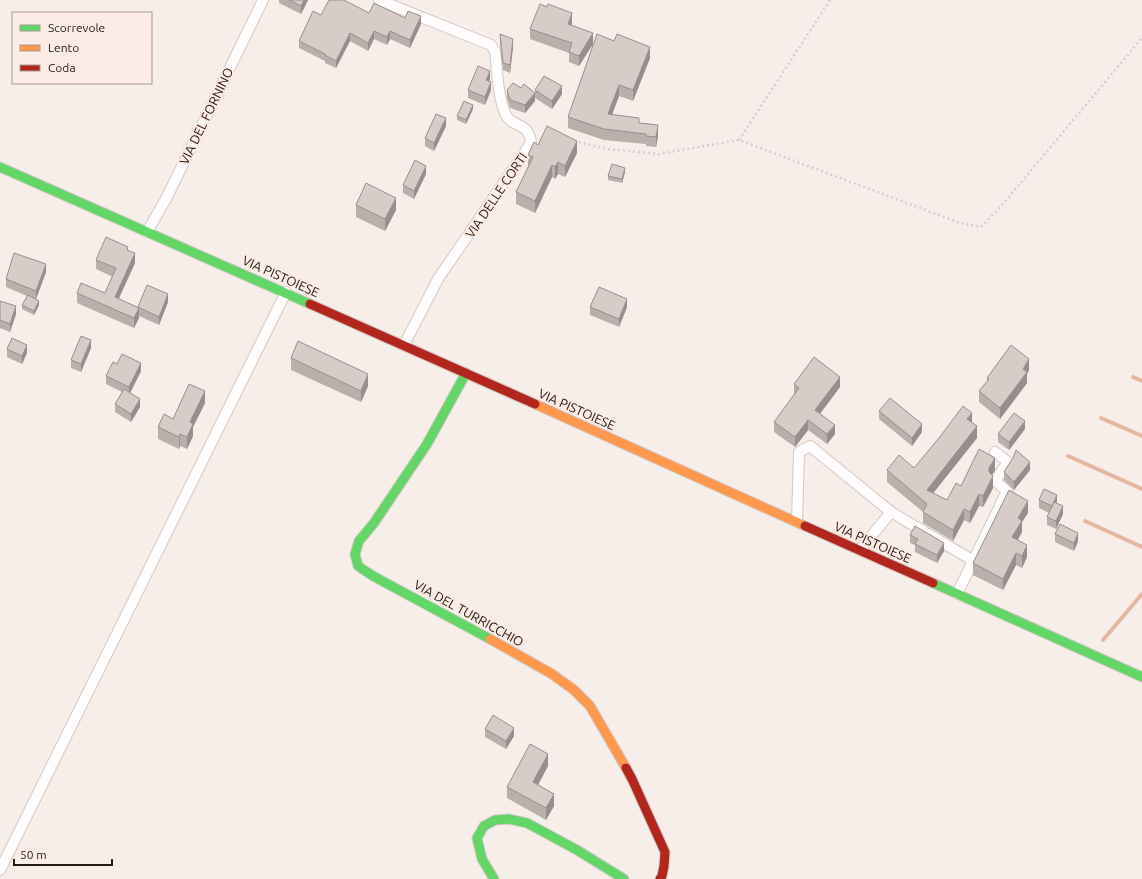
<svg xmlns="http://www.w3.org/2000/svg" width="1142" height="879" font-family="Ubuntu,sans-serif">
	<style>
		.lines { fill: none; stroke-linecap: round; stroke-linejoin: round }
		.stream { stroke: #e6b7a0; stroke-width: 4 }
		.street-casing { stroke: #d3c8c2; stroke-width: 12 }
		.fast-casing { stroke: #d3c8c2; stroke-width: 11 }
		.slow-casing { stroke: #d3c8c2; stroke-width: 11 }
		.jam-casing { stroke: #d3c8c2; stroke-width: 11 }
		.path { stroke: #d3d0d0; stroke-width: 2.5; stroke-dasharray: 2 3; stroke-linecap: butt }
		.street { stroke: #fefcfc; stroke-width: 10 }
		.fast { stroke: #63d668; stroke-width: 9 }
		.slow { stroke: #ff974d; stroke-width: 9 }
		.jam { stroke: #b3261e; stroke-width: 9 }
		.wall { fill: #b9afab }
		.shaded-wall { fill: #968f8b }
		.building { fill: #d7ccc7; stroke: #968f8b }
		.labels { text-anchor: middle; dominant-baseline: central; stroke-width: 4; stroke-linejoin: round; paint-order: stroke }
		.street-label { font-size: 13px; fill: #261812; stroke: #fcece5 }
	</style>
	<rect width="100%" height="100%" fill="#f7eeea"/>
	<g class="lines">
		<g class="stream">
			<path d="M 1133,377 L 1142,381"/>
			<path d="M 1101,418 L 1142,436"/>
			<path d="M 1068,456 L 1142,489"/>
			<path d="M 1085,521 L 1142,547"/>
			<path d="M 1103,640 L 1142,594"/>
		</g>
		<g class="street-casing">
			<g id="street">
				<path d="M 379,0 L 491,45 L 495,51 C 497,69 498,100 506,115 C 512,128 529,121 531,143 L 438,279 L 404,345"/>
				<path d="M 147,232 L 167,197 L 263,0"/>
				<path d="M 797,522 L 799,452 L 810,446 L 891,512"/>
				<path d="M 860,550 L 891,512 L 972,560"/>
				<path d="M 957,594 L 1007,491 L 995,481 L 1008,462 L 995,452"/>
				<path d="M 0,870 L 286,292"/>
			</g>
		</g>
		<g class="fast-casing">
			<g id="fast">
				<path d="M 0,167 L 310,304"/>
				<path d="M 466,373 L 427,444 L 374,523 L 359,541 L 355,554 L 358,566 L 373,576 L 490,639"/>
				<path d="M 933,583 L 1142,677"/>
				<path d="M 494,879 L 482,859 L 477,838 L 484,826 L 495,820 L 509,819 L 527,823 L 577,850 L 624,879"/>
			</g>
		</g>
		<g class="slow-casing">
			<g id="slow">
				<path d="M 535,404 L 805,526"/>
				<path d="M 490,639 L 552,674 L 574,690 L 590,706 L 626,768"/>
			</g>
		</g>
		<g class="jam-casing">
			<g id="jam">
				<path d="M 310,304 L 535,404"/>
				<path d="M 805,526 L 933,583"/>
				<path d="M 626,768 L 632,779 L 665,852 L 664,866 L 662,876 L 660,879"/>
			</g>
		</g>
		<g class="path">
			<path d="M 739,140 L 830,0"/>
			<path d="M 574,141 L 607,149 L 659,154 L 739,140 L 960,223 L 981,227 L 1002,205 L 1142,38"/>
		</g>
		<use href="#street" class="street"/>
		<use href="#fast" class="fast"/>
		<use href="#slow" class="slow"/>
		<use href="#jam" class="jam"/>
	</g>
	<g class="wall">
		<path d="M 279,0 L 308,0 L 301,14 L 279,3 Z"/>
		<path d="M 369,13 L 405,18 L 421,24 L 410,48 L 390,39 L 387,45 L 374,39 L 368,51 L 350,41 L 336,68 L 325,63 L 325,61 L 299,48 L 299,41 Z"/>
		<path d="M 572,23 L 572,25 L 593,44 L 579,66 L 569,62 L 569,53 L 530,39 L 530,29 Z"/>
		<path d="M 500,34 L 513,47 L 510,73 L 503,70 L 500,42 Z"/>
		<path d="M 650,58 L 633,101 L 619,96 L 612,115 L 639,123 L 658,136 L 656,147 L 646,146 L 646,144 L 604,140 L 568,128 L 568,117 Z"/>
		<path d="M 490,79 L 489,81 L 491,90 L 485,105 L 468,98 L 468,90 Z"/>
		<path d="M 507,90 L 535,101 L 525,113 L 510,108 L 507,98 Z"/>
		<path d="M 535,90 L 562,94 L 552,109 L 535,98 Z"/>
		<path d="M 473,109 L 466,124 L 457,120 L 457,116 Z"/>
		<path d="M 446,126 L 434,151 L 425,146 L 425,138 Z"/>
		<path d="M 538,145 L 577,153 L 565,177 L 558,174 L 555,179 L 552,177 L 535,213 L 516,204 L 516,192 L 528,167 L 528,155 Z"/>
		<path d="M 625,172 L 622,183 L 608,180 L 608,176 Z"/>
		<path d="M 426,174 L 414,199 L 403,193 L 403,185 Z"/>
		<path d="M 356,205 L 396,210 L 385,231 L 356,217 Z"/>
		<path d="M 128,251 L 135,263 L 118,299 L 138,307 L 168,302 L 159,325 L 139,316 L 139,318 L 134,328 L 77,303 L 77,293 L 105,293 L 113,277 L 96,269 L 96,260 Z"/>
		<path d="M 46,272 L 36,299 L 33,298 L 39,305 L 34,315 L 22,309 L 22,305 L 27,296 L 6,287 L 6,279 Z"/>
		<path d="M 0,301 L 16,314 L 10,332 L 0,328 Z"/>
		<path d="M 590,307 L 627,307 L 619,327 L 590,315 Z"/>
		<path d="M 91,348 L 81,372 L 71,368 L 71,360 Z"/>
		<path d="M 7,349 L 27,353 L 22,364 L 7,357 Z"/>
		<path d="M 291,358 L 368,386 L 361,402 L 291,370 Z"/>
		<path d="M 117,364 L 141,371 L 130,393 L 140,407 L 131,422 L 115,412 L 115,404 L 122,392 L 106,384 L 106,376 Z"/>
		<path d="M 1029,370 L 1027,374 L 1027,383 L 1000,419 L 979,402 L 979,391 L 987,382 L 987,378 Z"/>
		<path d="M 794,384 L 840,387 L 820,414 L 835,434 L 827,444 L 808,430 L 795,447 L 774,432 L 774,422 L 794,395 Z"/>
		<path d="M 205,403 L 193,427 L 193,436 L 187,449 L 180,446 L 179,449 L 158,439 L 158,427 L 173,419 Z"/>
		<path d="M 879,411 L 922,432 L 912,446 L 879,419 Z"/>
		<path d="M 972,422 L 977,438 L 933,493 L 947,500 L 961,486 L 995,470 L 992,475 L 993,488 L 983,507 L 979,506 L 970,523 L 964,520 L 953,541 L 923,523 L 923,512 L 887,482 L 887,470 L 914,468 Z"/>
		<path d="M 1025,429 L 1009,450 L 998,442 L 998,434 Z"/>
		<path d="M 1013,458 L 1030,470 L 1014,490 L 1004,480 L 1004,472 Z"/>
		<path d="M 1039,500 L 1057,503 L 1063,514 L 1056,529 L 1047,525 L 1047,517 L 1049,513 L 1039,508 Z"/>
		<path d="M 1028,513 L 1022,522 L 1022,532 L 1018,540 L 1027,557 L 1022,568 L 1016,565 L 1003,590 L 973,575 L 973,563 Z"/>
		<path d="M 1055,534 L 1078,541 L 1074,551 L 1055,542 Z"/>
		<path d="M 910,535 L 944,551 L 937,563 L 915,552 L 915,545 L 910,543 Z"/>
		<path d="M 485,729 L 514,736 L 506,749 L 485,737 Z"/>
		<path d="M 548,766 L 538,785 L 554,806 L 546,820 L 507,798 L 507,787 Z"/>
	</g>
	<g class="shaded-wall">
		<path d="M 304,0 L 308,0 L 301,14 L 301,6 Z"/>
		<path d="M 572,13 L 572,23 L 568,34 L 568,24 Z"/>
		<path d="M 421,16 L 421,24 L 410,48 L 410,40 Z"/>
		<path d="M 374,31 L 374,39 L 368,51 L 368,43 Z"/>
		<path d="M 390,31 L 390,39 L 387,45 L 387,37 Z"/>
		<path d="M 350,33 L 350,41 L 336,68 L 336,61 Z"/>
		<path d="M 593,33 L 593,44 L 579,66 L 579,56 Z"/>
		<path d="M 513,39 L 513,47 L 510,73 L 510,65 Z"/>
		<path d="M 650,47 L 650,58 L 633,101 L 633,90 Z"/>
		<path d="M 490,71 L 490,79 L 486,88 L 486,80 Z"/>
		<path d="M 491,82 L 491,90 L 485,105 L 485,97 Z"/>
		<path d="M 619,85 L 619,96 L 608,125 L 608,114 Z"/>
		<path d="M 562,86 L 562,94 L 552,109 L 552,101 Z"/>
		<path d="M 535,93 L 535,101 L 525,113 L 525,105 Z"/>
		<path d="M 473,105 L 473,109 L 466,124 L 466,120 Z"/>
		<path d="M 446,118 L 446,126 L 434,151 L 434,143 Z"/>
		<path d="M 658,125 L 658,136 L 656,147 L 656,137 Z"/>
		<path d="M 577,141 L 577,153 L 565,177 L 565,166 Z"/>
		<path d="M 558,162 L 558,174 L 555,179 L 555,167 Z"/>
		<path d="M 552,165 L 552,177 L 535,213 L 535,201 Z"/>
		<path d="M 426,166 L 426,174 L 414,199 L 414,191 Z"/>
		<path d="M 625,168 L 625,172 L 622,183 L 622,179 Z"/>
		<path d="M 396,198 L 396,210 L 385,231 L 385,219 Z"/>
		<path d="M 135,253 L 135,263 L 115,307 L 115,297 Z"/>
		<path d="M 46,264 L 46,272 L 36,299 L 36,291 Z"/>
		<path d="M 168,294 L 168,302 L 159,325 L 159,317 Z"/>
		<path d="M 627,299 L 627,307 L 619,327 L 619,319 Z"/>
		<path d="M 39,301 L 39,305 L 34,315 L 34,311 Z"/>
		<path d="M 16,306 L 16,314 L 10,332 L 10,324 Z"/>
		<path d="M 139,308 L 139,318 L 134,328 L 134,318 Z"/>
		<path d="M 91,340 L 91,348 L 81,372 L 81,364 Z"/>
		<path d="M 27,345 L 27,353 L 22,364 L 22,356 Z"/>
		<path d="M 1029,359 L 1029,370 L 1027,374 L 1027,383 L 1000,419 L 1000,408 L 1023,369 Z"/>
		<path d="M 141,363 L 141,371 L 129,395 L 129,387 Z"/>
		<path d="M 368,374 L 368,386 L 361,402 L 361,391 Z"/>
		<path d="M 840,377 L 840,387 L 815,420 L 815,410 Z"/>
		<path d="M 205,391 L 205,403 L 193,427 L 193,436 L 187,449 L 187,437 L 190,422 Z"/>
		<path d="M 140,399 L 140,407 L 131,422 L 131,414 Z"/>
		<path d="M 972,413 L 972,424 L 967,419 Z"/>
		<path d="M 808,420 L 808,430 L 795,447 L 795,437 Z"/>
		<path d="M 1025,421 L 1025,429 L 1009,450 L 1009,442 Z"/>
		<path d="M 922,424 L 922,432 L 912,446 L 912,438 Z"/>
		<path d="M 835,425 L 835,434 L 827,444 L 827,434 Z"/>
		<path d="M 977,426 L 977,438 L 927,501 L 927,490 Z"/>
		<path d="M 180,434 L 180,446 L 179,449 L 179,437 Z"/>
		<path d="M 995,458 L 995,470 L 989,480 L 989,468 Z"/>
		<path d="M 1030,462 L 1030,470 L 1014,490 L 1014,482 Z"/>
		<path d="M 993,476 L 993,488 L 983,507 L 983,496 Z"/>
		<path d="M 979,494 L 979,506 L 970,523 L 970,512 Z"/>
		<path d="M 1057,495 L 1057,502 L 1052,514 L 1052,506 Z"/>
		<path d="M 1028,501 L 1028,513 L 1022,522 L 1022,532 L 1012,549 L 1012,537 L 1018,518 Z"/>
		<path d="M 1063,506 L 1063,514 L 1056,529 L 1056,521 Z"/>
		<path d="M 964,509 L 964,520 L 953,541 L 953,530 Z"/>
		<path d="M 1078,533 L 1078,541 L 1074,551 L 1074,543 Z"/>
		<path d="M 944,543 L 944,551 L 937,563 L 937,555 Z"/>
		<path d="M 1027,545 L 1027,557 L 1022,568 L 1022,556 Z"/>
		<path d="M 1016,553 L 1016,565 L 1003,590 L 1003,579 Z"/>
		<path d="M 514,728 L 514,736 L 506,749 L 506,741 Z"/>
		<path d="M 548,754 L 548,766 L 533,794 L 533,782 Z"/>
		<path d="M 554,794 L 554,806 L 546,820 L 546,808 Z"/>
	</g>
	<g class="building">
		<path d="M 289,0 L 304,0 L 301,6 Z"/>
		<path d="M 329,0 L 344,0 L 369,13 L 374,3 L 405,18 L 408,11 L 421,16 L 410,40 L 390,31 L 387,37 L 374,31 L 368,43 L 350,33 L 336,61 L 325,55 L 325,54 L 299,41 L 313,11 L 321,15 Z"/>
		<path d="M 540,4 L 547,7 L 548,4 L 572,13 L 568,24 L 593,33 L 579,56 L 569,52 L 572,43 L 530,29 Z"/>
		<path d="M 500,34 L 513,39 L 510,65 L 503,63 Z"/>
		<path d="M 597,34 L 614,41 L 617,34 L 650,47 L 633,90 L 619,85 L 608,114 L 639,118 L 639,123 L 658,125 L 656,137 L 646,136 L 646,134 L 604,129 L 568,117 Z"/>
		<path d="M 478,66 L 490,71 L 486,80 L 491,82 L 485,97 L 468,90 Z"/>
		<path d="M 544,76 L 562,86 L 552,101 L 535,90 Z"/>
		<path d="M 513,83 L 521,88 L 524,84 L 535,93 L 525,105 L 510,100 L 507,90 Z"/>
		<path d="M 464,101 L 473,105 L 466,120 L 457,116 Z"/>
		<path d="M 436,114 L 446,118 L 434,143 L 425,138 Z"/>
		<path d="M 547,126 L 577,141 L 565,166 L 558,162 L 555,167 L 552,165 L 535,201 L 516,192 L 533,157 L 528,155 L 534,142 L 538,145 Z"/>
		<path d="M 415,160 L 426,166 L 414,191 L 403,185 Z"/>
		<path d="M 612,164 L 625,168 L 622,179 L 608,176 Z"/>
		<path d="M 366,183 L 396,198 L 385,219 L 356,205 Z"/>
		<path d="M 106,237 L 128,247 L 127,250 L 135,253 L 115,297 L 139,308 L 134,318 L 77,293 L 81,283 L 105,293 L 116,268 L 96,260 Z"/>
		<path d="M 14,253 L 46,264 L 36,291 L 6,279 Z"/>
		<path d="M 147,285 L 168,294 L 159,317 L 138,307 Z"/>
		<path d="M 599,287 L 627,299 L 619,319 L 590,307 Z"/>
		<path d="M 28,295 L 39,301 L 34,311 L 22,305 Z"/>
		<path d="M 0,301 L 16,306 L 10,324 L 0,320 Z"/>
		<path d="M 81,336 L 91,340 L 81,364 L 71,360 Z"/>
		<path d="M 12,338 L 27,345 L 22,356 L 7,349 Z"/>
		<path d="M 298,341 L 368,374 L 361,391 L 291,358 Z"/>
		<path d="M 1011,345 L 1029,359 L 1023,369 L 1027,372 L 1000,408 L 979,391 L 989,379 L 987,378 Z"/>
		<path d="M 122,354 L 141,363 L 129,387 L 106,376 L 113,362 L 117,364 Z"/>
		<path d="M 814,357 L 840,377 L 815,410 L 835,425 L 827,434 L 808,420 L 795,437 L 774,422 L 799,388 L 794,384 Z"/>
		<path d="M 189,384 L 205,391 L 190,422 L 193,424 L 187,437 L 180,434 L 179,437 L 158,427 L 164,414 L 173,419 Z"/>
		<path d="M 124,389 L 140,399 L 131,414 L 115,404 Z"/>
		<path d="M 890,398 L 922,424 L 912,438 L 879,411 Z"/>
		<path d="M 963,406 L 972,413 L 967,419 L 977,426 L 927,490 L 947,500 L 956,483 L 961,486 L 979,449 L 995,458 L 989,468 L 989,472 L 993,476 L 983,496 L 979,494 L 970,512 L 964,509 L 953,530 L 923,512 L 927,504 L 887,470 L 899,455 L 914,468 L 939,438 Z"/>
		<path d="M 1014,413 L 1025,421 L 1009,442 L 998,434 Z"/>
		<path d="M 1016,450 L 1030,462 L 1014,482 L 1004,472 L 1013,458 Z"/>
		<path d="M 1044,489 L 1057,495 L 1052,506 L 1039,500 Z"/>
		<path d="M 1009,490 L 1028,501 L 1018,518 L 1022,521 L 1012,537 L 1027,545 L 1022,556 L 1016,553 L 1003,579 L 973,563 Z"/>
		<path d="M 1054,502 L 1063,506 L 1056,521 L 1047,517 Z"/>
		<path d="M 1060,524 L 1078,533 L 1074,543 L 1055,534 Z"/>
		<path d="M 915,526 L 944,543 L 937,555 L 915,544 L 918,539 L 910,535 Z"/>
		<path d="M 493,715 L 514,728 L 506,741 L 485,729 Z"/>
		<path d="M 530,744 L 548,754 L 533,782 L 554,794 L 546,808 L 507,787 Z"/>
	</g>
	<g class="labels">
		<g class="street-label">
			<text transform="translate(206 116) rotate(-64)">VIA DEL FORNINO</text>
			<text transform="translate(496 195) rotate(-56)">VIA DELLE CORTI</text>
			<text transform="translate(281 276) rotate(24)">VIA PISTOIESE</text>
			<text transform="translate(577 409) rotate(24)">VIA PISTOIESE</text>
			<text transform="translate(873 542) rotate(24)">VIA PISTOIESE</text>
			<text transform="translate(469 613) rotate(29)">VIA DEL TURRICCHIO</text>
		</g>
	</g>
	<rect x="12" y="12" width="140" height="72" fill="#fcece5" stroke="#a69791"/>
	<rect x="20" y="25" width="20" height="6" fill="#63d668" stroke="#a69791"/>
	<text x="48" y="32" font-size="12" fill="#261812">Scorrevole</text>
	<rect x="20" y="45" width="20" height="6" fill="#ff974d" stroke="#a69791"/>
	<text x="48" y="52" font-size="12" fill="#261812">Lento</text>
	<rect x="20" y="65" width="20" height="6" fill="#b3261e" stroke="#a69791"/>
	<text x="48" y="72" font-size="12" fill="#261812">Coda</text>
	<path d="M14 859v6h98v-6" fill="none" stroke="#261812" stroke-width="2"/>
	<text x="20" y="859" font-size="12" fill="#261812" stroke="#fcece5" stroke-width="3" paint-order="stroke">50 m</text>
</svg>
